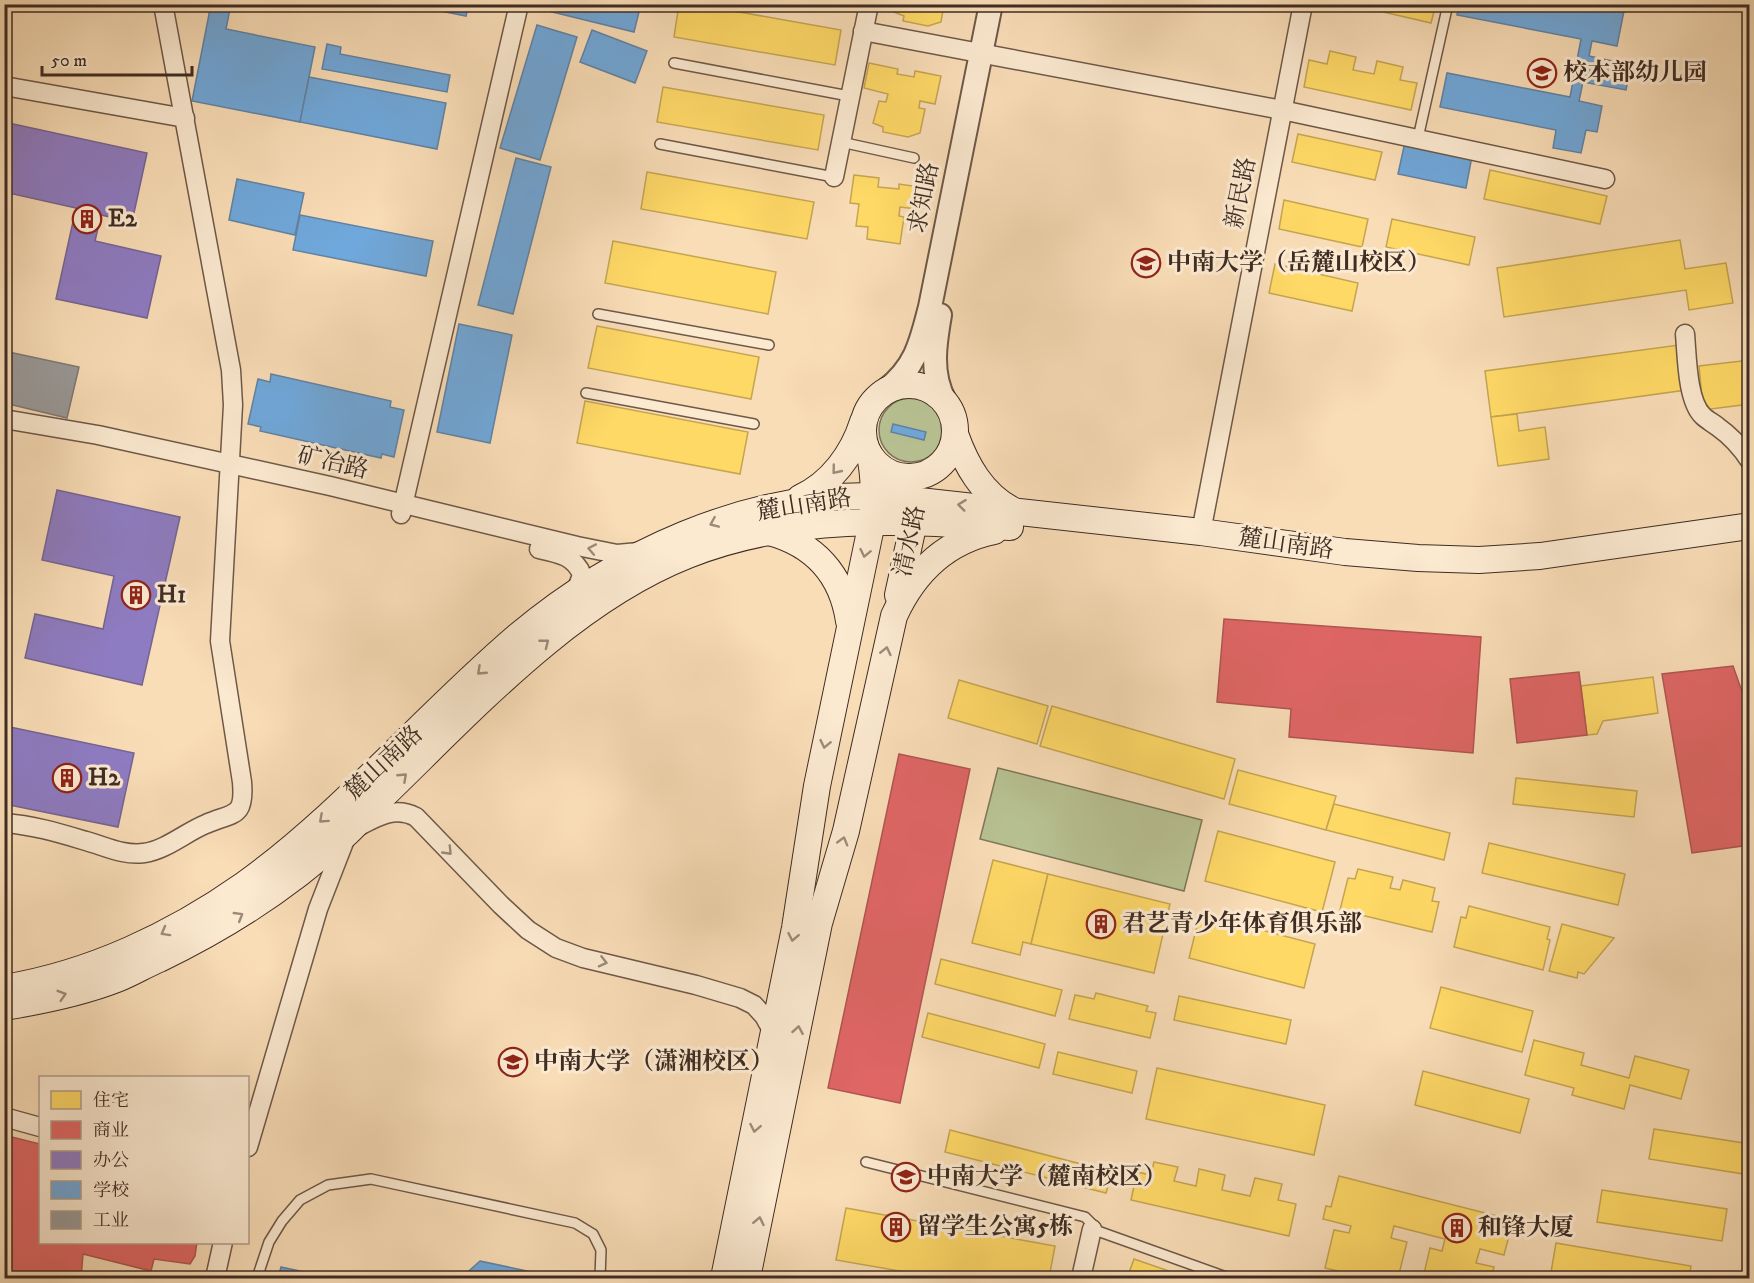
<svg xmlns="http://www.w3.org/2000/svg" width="1754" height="1283" font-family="'IM FELL DW Pica','Noto Serif SC',serif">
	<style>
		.green { fill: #b8c293; stroke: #7c775b; stroke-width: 1.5 }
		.homes { fill: #ffd966; stroke: #c5a552; stroke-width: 1.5 }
		.shops { fill: #e06666; stroke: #b05552; stroke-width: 1.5 }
		.offices { fill: #8e7cc3; stroke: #766493; stroke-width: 1.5 }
		.schools { fill: #6fa8dc; stroke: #6183a4; stroke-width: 1.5 }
		.industry { fill: #999; stroke: #7e7876; stroke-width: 1.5 }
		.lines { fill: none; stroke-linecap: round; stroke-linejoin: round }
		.service-casing { stroke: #6e5848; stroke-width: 12 }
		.minor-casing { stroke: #6e5848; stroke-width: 21 }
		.tertiary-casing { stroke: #6e5848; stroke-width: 26 }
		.secondary-casing { stroke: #3f2c23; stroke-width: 28 }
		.service { stroke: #fbe9d0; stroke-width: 9 }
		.minor { stroke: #fbe9d0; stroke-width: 18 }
		.tertiary { stroke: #fbe9d0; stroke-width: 22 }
		.secondary { stroke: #fbe9d0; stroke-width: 26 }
		.oneway { stroke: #9d8a7a }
		.labels { text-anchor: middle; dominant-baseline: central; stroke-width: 6; stroke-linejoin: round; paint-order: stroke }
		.poi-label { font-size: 24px; font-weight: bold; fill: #3f2c23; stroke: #fbe9d0; text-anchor: start }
		.street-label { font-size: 24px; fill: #3f2c23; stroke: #fbe9d0 }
	</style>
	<rect width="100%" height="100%" fill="#f9ddb7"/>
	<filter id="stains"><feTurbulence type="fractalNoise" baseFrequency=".00333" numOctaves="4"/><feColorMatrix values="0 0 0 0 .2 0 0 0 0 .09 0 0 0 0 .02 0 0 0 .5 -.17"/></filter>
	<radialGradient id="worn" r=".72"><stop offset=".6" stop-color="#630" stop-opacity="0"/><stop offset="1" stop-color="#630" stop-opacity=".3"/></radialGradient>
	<g class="green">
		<circle cx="911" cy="430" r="32"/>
		<path d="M 998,768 L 1202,820 L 1184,891 L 980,839 Z"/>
	</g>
	<g class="homes">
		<path d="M 679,4 L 694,4 L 841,30 L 835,65 L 674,37 Z"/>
		<path d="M 896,4 L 944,4 L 941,22 L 928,26 L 903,21 L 904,16 L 894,12 Z"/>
		<path d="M 1349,4 L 1436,4 L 1431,23 Z"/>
		<path d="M 1330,51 L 1356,57 L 1353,70 L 1374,74 L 1377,61 L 1403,67 L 1400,80 L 1417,83 L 1411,110 L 1304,87 L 1309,60 L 1327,64 Z"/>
		<path d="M 869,63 L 898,69 L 897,74 L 914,77 L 915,71 L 941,76 L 935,104 L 920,101 L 919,108 L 925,109 L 920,133 L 908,137 L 883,132 L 883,127 L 873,123 L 879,101 L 886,102 L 888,94 L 864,88 Z"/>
		<path d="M 663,87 L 824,115 L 818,150 L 657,122 Z"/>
		<path d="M 1298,134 L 1382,152 L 1375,180 L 1292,162 Z"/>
		<path d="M 1490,170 L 1607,196 L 1600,224 L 1484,199 Z"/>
		<path d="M 647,172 L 814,202 L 807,239 L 641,209 Z"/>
		<path d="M 854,175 L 879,178 L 878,187 L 899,189 L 899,184 L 919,187 L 916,209 L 900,207 L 899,216 L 904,217 L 900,244 L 867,239 L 868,227 L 856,226 L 859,204 L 850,203 Z"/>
		<path d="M 1284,200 L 1368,219 L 1362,247 L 1279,229 Z"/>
		<path d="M 1392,219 L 1475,237 L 1469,265 L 1386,247 Z"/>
		<path d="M 1680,240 L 1685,269 L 1726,263 L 1733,303 L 1689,310 L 1686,290 L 1504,317 L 1497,268 Z"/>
		<path d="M 613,241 L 776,272 L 768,314 L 605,283 Z"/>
		<path d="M 1750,251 L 1750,266 L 1742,261 Z"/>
		<path d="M 1275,264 L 1358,283 L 1352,311 L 1269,293 Z"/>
		<path d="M 597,326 L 759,357 L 751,399 L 588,368 Z"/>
		<path d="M 1679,345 L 1686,390 L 1491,417 L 1485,371 Z"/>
		<path d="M 1750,360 L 1750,404 L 1703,410 L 1699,366 Z"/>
		<path d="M 585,401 L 748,432 L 740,474 L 577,443 Z"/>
		<path d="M 1517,414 L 1519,431 L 1545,427 L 1549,459 L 1498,466 L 1491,417 Z"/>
		<path d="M 1653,677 L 1658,713 L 1603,721 L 1597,734 L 1587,735 L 1581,686 Z"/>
		<path d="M 959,680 L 1048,706 L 1037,744 L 948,718 Z"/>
		<path d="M 1052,706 L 1235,759 L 1224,799 L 1040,746 Z"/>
		<path d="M 1238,770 L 1336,796 L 1326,830 L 1229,804 Z"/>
		<path d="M 1516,778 L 1637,791 L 1634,817 L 1513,804 Z"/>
		<path d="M 1334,804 L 1450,833 L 1444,860 L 1326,830 Z"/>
		<path d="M 1218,831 L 1335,862 L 1322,912 L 1205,881 Z"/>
		<path d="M 1489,843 L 1625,874 L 1618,905 L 1482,873 Z"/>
		<path d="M 993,860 L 1048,874 L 1031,944 L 1023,942 L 1020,955 L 972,943 Z"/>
		<path d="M 1358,869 L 1393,877 L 1390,888 L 1400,890 L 1403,880 L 1435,888 L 1432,901 L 1439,902 L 1432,932 L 1340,910 L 1348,878 L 1355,879 Z"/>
		<path d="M 1048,874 L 1170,904 L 1154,973 L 1031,944 Z"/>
		<path d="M 1469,906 L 1550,927 L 1547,939 L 1550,940 L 1543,970 L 1454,947 L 1461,917 L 1466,918 Z"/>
		<path d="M 1200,914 L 1315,944 L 1304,988 L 1189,958 Z"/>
		<path d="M 1562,924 L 1614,938 L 1584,974 L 1578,972 L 1577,978 L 1549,971 Z"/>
		<path d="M 941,959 L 1062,990 L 1055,1016 L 935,984 Z"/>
		<path d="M 1441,987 L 1533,1011 L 1522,1052 L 1430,1028 Z"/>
		<path d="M 1096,993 L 1148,1006 L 1146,1011 L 1156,1013 L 1150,1038 L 1069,1019 L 1075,995 L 1094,999 Z"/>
		<path d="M 1179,996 L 1291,1020 L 1286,1044 L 1174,1020 Z"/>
		<path d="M 928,1013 L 1045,1044 L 1039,1068 L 922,1037 Z"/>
		<path d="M 1534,1040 L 1584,1053 L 1581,1065 L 1629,1078 L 1635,1056 L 1689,1070 L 1681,1099 L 1630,1085 L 1624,1109 L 1572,1095 L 1574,1088 L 1525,1075 Z"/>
		<path d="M 1058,1052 L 1137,1071 L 1132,1093 L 1053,1074 Z"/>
		<path d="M 1157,1068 L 1325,1105 L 1314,1155 L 1146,1119 Z"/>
		<path d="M 1423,1071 L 1529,1099 L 1520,1133 L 1415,1105 Z"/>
		<path d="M 1654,1129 L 1750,1144 L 1750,1175 L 1649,1159 Z"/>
		<path d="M 950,1130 L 1112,1172 L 1106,1193 L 945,1152 Z"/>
		<path d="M 1154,1162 L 1178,1167 L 1174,1181 L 1196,1186 L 1199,1169 L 1225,1175 L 1222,1190 L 1250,1196 L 1255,1178 L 1282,1184 L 1278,1200 L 1296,1204 L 1289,1236 L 1131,1200 L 1137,1172 L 1151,1175 Z"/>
		<path d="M 1339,1176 L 1513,1220 L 1504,1255 L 1480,1249 L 1476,1263 L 1494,1267 L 1491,1278 L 1423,1278 L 1430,1248 L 1442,1251 L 1445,1239 L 1394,1226 L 1391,1238 L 1407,1242 L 1398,1278 L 1369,1278 L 1325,1268 L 1334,1230 L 1349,1233 L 1351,1226 L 1323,1219 L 1326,1206 L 1331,1207 Z"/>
		<path d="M 1602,1190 L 1727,1209 L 1722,1241 L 1597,1222 Z"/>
		<path d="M 846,1208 L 1055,1246 L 1049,1278 L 940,1278 L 836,1260 Z"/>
		<path d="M 1556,1243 L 1691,1266 L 1689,1278 L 1550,1278 Z"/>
		<path d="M 1134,1259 L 1189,1278 L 1127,1278 Z"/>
	</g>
	<g class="shops">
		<path d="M 1224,619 L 1481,637 L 1473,753 L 1289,737 L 1291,709 L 1217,702 Z"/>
		<path d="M 1733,666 L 1750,714 L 1750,845 L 1692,853 L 1662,674 Z"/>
		<path d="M 1579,672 L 1587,735 L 1517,743 L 1510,679 Z"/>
		<path d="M 899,754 L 970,769 L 900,1103 L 828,1088 Z"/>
		<path d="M 4,1135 L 40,1144 L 40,1242 L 197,1242 L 195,1256 L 190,1264 L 154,1259 L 151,1271 L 83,1254 L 81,1278 L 4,1278 Z"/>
	</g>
	<g class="offices">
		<path d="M 4,122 L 147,153 L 132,222 L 101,215 L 95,241 L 161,256 L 147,318 L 56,299 L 76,208 L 4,192 Z"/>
		<path d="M 57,490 L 180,517 L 142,685 L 25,658 L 35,614 L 103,629 L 114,576 L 42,560 Z"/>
		<path d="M 10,727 L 134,753 L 118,827 L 4,804 L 4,752 Z"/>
	</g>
	<g class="schools">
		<path d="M 211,4 L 231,4 L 226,29 L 315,47 L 300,122 L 192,101 Z"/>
		<path d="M 406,4 L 469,4 L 466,16 Z"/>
		<path d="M 545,4 L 641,4 L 634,32 L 544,10 Z"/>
		<path d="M 1459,4 L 1589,4 L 1624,11 L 1617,46 L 1592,41 L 1589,56 L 1631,65 L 1626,90 L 1583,82 L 1579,101 L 1602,106 L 1597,132 L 1586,130 L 1581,153 L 1553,148 L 1556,130 L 1440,107 L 1447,73 L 1570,97 L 1581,39 L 1457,15 Z"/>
		<path d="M 537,25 L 577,37 L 540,160 L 500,148 Z"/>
		<path d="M 592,30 L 647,51 L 635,83 L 580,62 Z"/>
		<path d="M 327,44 L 341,47 L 340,54 L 450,75 L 447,92 L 322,69 Z"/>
		<path d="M 309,77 L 446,103 L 437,149 L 300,122 Z"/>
		<path d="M 1405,142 L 1472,156 L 1466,188 L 1398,174 Z"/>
		<path d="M 516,158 L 551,167 L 513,314 L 478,305 Z"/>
		<path d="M 237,179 L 304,193 L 295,235 L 229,220 Z"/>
		<path d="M 300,215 L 433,241 L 426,276 L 293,250 Z"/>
		<path d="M 459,324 L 512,335 L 490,443 L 437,432 Z"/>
		<path d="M 271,374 L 391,401 L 390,407 L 404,410 L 394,457 L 382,454 L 381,458 L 260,431 L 261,427 L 248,424 L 258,379 L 270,382 Z"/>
		<path d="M 893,424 L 926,432 L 924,440 L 891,432 Z"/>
		<path d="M 480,1261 L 560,1278 L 461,1278 Z"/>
		<path d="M 281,1267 L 333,1278 L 278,1278 Z"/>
	</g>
	<path class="industry" d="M 4,351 L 79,367 L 67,418 L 4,403 Z"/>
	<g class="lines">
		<g class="service-casing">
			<g id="service">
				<path d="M 674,63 L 849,96"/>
				<path d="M 1418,138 L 1448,4"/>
				<path d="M 841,142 L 914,158"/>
				<path d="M 660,144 L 834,177"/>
				<path d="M 598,314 L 769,345"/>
				<path d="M 586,393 L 754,424"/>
				<path d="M 866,1162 L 1085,1217 L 1092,1224 L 1092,1229 L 1229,1278"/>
				<path d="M 257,1278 L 269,1242 L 282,1221 L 300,1200 L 328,1185 L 371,1179 L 575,1223 L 593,1234 L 601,1250 L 600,1278"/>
			</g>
		</g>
		<g class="minor-casing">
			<g id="minor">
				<path d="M 863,31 L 1282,110 L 1605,179"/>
				<path d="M 4,86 L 185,118"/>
				<path d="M 834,177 L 869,4"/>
				<path d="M 1685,334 C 1687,356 1687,401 1703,416 C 1707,420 1713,423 1718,427 C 1732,437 1741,447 1750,461"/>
				<path d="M 4,419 L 98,435 L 330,486 L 577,546 L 617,554 L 639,552"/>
				<path d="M 401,514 L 519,4"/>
				<path d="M 1201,532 L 1303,4"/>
				<path d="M 539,549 C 558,553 575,556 582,575 L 575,594"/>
				<path d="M 4,823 C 33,825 59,833 86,841 C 104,846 124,856 144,853 C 166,850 186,832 206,824 C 234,812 245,818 242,782 L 220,641 L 233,405 L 231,370 L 163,4"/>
				<path d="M 4,1117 L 40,1127"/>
				<path d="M 248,1147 L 318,909 L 348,832 C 371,821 391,804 416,817 L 501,905 L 528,930 L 556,948 L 583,958 L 696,985 L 740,998 L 754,1005 L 764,1016 L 774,1034"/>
				<path d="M 215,1278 L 223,1242"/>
				<path d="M 1081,1278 L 1092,1229"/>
			</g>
		</g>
		<g class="tertiary-casing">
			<g id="tertiary">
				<path d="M 940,315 C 935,344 930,374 945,401"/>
				<path d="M 886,390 C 916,367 921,342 930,307 L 991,4"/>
			</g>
		</g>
		<g class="secondary-casing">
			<g id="secondary">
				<circle cx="909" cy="431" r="46"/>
				<path d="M 955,434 C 966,465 982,494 1012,510"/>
				<path d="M 800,498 C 831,484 853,454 863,422"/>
				<path d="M 769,532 C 814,544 842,574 849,621"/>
				<path d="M 898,595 L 917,508"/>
				<path d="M 4,988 C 90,974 173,935 244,885 C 344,813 424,716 518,636 C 617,553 744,495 874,496 L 1201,532 L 1345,552 L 1418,558 L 1479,560 L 1540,556 L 1750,526"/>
				<path d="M 4,1007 C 42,1001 81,993 117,979 C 132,973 145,965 159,959 C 228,926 291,885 347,833 C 360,821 371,807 384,795 C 473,709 571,601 688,555 C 790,514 902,520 1010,527"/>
				<path d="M 724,1278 L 795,928 L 817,786 L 872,522 C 874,499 875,478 870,456"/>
				<path d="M 747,1278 L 819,923 L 846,831 L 894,616 C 914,572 945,541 994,531"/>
			</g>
		</g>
		<use href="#service" class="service"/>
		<use href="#minor" class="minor"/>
		<use href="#tertiary" class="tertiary"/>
		<use href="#secondary" class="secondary"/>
	</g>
	<defs><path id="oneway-chevron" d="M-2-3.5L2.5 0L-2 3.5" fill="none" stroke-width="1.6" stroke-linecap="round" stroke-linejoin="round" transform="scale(1.5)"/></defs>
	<g class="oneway">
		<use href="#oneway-chevron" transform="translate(836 470) rotate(129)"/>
		<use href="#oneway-chevron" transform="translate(962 505) rotate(-173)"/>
		<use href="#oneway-chevron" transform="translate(714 523) rotate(157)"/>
		<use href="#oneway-chevron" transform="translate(592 549) rotate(-169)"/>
		<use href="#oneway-chevron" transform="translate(865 553) rotate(102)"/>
		<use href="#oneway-chevron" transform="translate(545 643) rotate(-38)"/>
		<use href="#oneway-chevron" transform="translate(886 651) rotate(-77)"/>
		<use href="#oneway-chevron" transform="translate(481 671) rotate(137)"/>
		<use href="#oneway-chevron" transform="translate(825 744) rotate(102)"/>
		<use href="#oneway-chevron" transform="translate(403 777) rotate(-43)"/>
		<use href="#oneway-chevron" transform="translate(323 819) rotate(138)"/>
		<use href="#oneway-chevron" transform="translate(843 841) rotate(-74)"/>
		<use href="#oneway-chevron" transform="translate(448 851) rotate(46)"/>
		<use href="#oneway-chevron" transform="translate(239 916) rotate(-31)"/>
		<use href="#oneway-chevron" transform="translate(165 932) rotate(151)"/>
		<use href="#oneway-chevron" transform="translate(793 937) rotate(101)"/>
		<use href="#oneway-chevron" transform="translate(603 962) rotate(14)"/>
		<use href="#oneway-chevron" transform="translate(62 995) rotate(-17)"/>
		<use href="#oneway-chevron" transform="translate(798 1030) rotate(-80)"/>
		<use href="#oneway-chevron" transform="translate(755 1128) rotate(101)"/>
		<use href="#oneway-chevron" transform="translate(759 1221) rotate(-78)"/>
	</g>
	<defs>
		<g id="school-ring" transform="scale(1.5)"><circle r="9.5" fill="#fbe9d0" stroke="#8f2418" stroke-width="1.5"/><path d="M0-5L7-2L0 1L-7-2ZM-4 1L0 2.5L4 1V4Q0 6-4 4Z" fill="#8f2418"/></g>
		<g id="building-ring" transform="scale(1.5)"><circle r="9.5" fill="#fbe9d0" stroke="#8f2418" stroke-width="1.5"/><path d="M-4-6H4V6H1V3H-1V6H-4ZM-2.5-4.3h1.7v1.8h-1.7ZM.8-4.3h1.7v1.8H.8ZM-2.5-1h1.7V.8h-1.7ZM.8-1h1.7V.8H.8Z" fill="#8f2418"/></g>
		<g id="university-ring" transform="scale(1.5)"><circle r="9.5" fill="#fbe9d0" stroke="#8f2418" stroke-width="1.5"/><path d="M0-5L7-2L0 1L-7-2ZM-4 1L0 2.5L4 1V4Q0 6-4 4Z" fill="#8f2418"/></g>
	</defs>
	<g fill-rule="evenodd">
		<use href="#school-ring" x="1542" y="73"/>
		<use href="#building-ring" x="87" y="219"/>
		<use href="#university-ring" x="1146" y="263"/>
		<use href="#building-ring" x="136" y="595"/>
		<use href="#building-ring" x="67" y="778"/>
		<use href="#building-ring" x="1101" y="924"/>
		<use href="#university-ring" x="513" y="1062"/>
		<use href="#university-ring" x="906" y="1177"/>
		<use href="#building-ring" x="896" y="1227"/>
		<use href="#building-ring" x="1457" y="1228"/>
	</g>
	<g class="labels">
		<g class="poi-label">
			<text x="1563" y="73">校本部幼儿园</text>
			<text x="108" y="219">E2</text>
			<text x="1167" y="263">中南大学（岳麓山校区）</text>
			<text x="157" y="595">H1</text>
			<text x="88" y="778">H2</text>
			<text x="1122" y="924">君艺青少年体育俱乐部</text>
			<text x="534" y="1062">中南大学（潇湘校区）</text>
			<text x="927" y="1177">中南大学（麓南校区）</text>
			<text x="917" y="1227">留学生公寓5栋</text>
			<text x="1478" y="1228">和锋大厦</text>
		</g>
		<g class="street-label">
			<text transform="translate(1241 193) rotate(-79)">新民路</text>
			<text transform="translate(924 198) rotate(-79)">求知路</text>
			<text transform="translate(333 463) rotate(13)">矿冶路</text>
			<text transform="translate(804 505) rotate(-9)">麓山南路</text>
			<text transform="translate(910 541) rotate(-78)">清水路</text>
			<text transform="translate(1286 544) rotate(8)">麓山南路</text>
			<text transform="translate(384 763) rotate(-43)">麓山南路</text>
		</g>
	</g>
	<rect width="1754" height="1283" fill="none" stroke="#f9ddb7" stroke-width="24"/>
	<rect x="6" y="6" width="1742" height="1271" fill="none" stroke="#3f2c23" stroke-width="3"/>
	<rect x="12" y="12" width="1730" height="1259" fill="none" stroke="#3f2c23" stroke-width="1.5"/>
	<rect x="39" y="1076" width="210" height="168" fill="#fbe9d0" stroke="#b09d8b" stroke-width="1.5"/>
	<rect x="51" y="1091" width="30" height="18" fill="#ffd966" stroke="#b09d8b" stroke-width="1.5"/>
	<text x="93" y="1106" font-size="18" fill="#3f2c23">住宅</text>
	<rect x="51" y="1121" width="30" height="18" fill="#e06666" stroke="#b09d8b" stroke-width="1.5"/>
	<text x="93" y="1136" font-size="18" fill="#3f2c23">商业</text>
	<rect x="51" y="1151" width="30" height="18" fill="#8e7cc3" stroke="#b09d8b" stroke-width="1.5"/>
	<text x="93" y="1166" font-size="18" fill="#3f2c23">办公</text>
	<rect x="51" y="1181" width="30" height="18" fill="#6fa8dc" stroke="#b09d8b" stroke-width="1.5"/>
	<text x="93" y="1196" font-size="18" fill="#3f2c23">学校</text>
	<rect x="51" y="1211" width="30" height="18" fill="#999999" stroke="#b09d8b" stroke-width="1.5"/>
	<text x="93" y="1226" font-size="18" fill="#3f2c23">工业</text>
	<path d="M42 66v9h150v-9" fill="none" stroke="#3f2c23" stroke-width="3"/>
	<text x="51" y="66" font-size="18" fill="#3f2c23" stroke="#fbe9d0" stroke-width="4.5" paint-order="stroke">50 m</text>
	<rect width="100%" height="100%" filter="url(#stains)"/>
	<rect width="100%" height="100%" fill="url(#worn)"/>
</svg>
